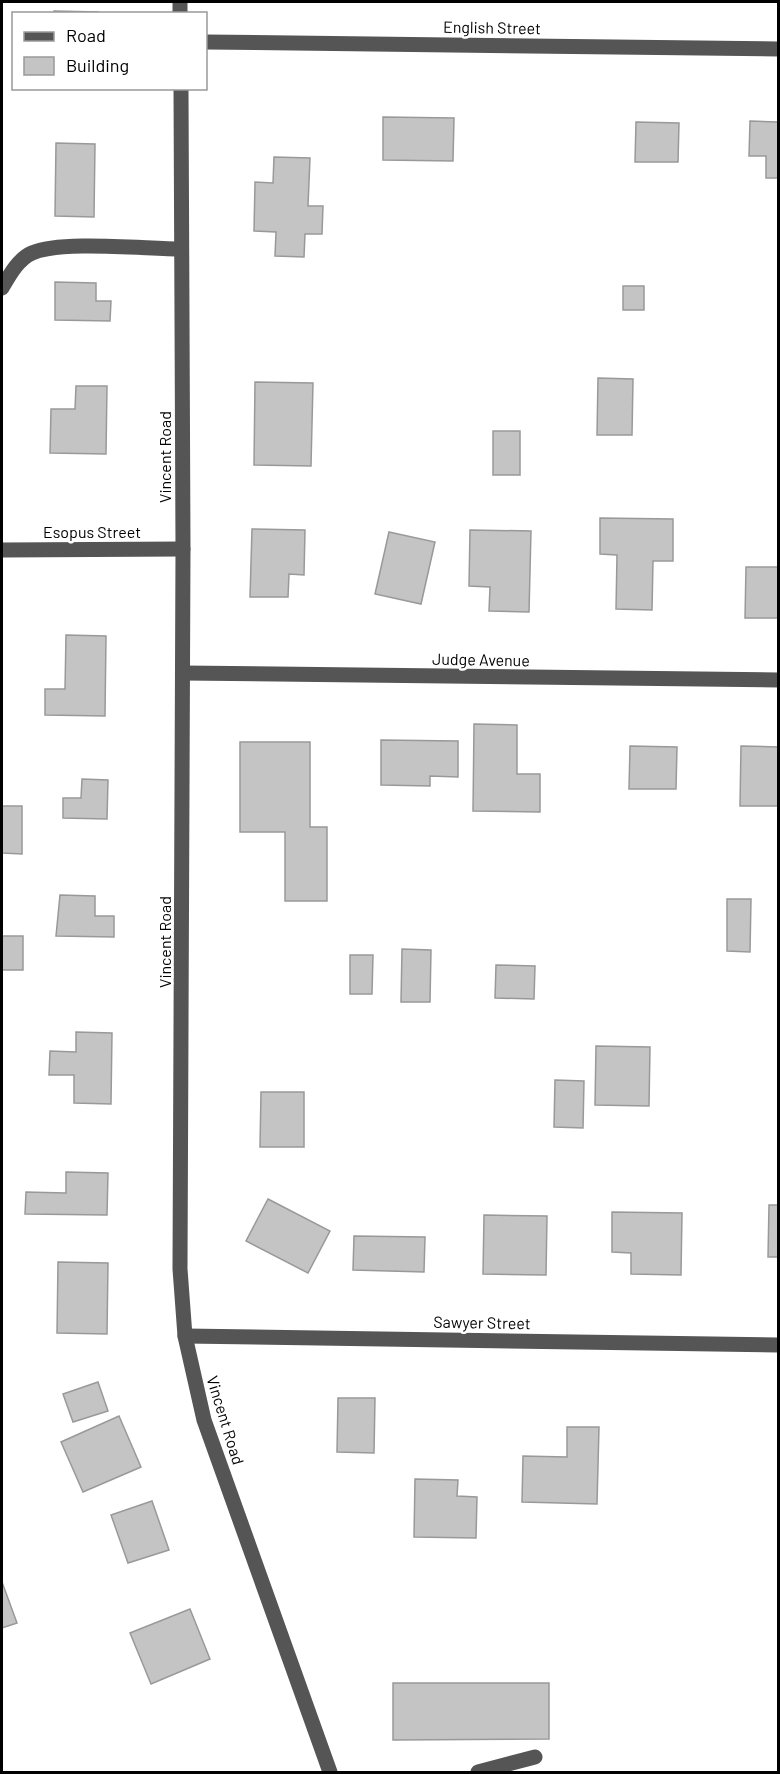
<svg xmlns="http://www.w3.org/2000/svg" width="780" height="1774" font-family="Barlow,sans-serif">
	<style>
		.building { fill: #c4c4c4; stroke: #999; stroke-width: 1.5 }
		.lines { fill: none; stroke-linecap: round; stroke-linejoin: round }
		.minor { stroke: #555; stroke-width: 15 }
		.labels { text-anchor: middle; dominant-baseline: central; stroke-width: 5; stroke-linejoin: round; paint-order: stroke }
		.street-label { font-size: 16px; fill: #000; stroke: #fff }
	</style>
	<rect width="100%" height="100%" fill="#fff"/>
	<g class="building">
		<path d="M 54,11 L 98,12 L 98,14 L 54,14 Z"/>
		<path d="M 383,117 L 454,118 L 453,161 L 383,160 Z"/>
		<path d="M 750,121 L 778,122 L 778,178 L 766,178 L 766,156 L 749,156 Z"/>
		<path d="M 636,122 L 679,123 L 678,162 L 635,162 Z"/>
		<path d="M 56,143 L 95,144 L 94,217 L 55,216 Z"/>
		<path d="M 274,157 L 310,158 L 308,206 L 323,206 L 322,234 L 305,234 L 304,257 L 275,256 L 276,232 L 254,231 L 255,182 L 273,183 Z"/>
		<path d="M 55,282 L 96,283 L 96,301 L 111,301 L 110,321 L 55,320 Z"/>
		<rect x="623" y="286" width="21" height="24"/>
		<path d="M 598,378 L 633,379 L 632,435 L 597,435 Z"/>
		<path d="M 255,382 L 313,383 L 311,466 L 254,465 Z"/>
		<path d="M 76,386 L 107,386 L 106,454 L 50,453 L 51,409 L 75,409 Z"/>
		<rect x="493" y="431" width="27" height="44"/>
		<path d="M 600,518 L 673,519 L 673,561 L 653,561 L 652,610 L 616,609 L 617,555 L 600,554 Z"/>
		<path d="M 252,529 L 305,530 L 304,575 L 289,574 L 288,597 L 250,597 Z"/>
		<path d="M 470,530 L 531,531 L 529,612 L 489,611 L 490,587 L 469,586 Z"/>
		<path d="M 389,532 L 435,542 L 421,604 L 375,594 Z"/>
		<path d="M 746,567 L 778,567 L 778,618 L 745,618 Z"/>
		<path d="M 66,635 L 106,636 L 105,716 L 45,715 L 45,689 L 65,689 Z"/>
		<path d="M 474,724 L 517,725 L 517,774 L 540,774 L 540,812 L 473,811 Z"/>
		<path d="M 381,740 L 458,741 L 458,777 L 430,776 L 430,786 L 381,785 Z"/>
		<path d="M 240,742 L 310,742 L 310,827 L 327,827 L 327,901 L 285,901 L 285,832 L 240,832 Z"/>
		<path d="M 630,746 L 677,747 L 676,789 L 629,789 Z"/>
		<path d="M 741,746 L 778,747 L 778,806 L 740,806 Z"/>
		<path d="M 82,779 L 108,780 L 107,819 L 63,818 L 63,798 L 81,798 Z"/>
		<path d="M 2,806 L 22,806 L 22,854 L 2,853 Z"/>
		<path d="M 60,895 L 95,896 L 95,916 L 114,916 L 114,937 L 56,936 Z"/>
		<path d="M 727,899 L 751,899 L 750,952 L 727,951 Z"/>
		<rect x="2" y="936" width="21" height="34"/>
		<path d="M 402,949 L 431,950 L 430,1002 L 401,1002 Z"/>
		<path d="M 350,955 L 373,955 L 372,994 L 350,994 Z"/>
		<path d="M 496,965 L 535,966 L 534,999 L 495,998 Z"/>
		<path d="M 76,1032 L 112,1033 L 111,1104 L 74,1103 L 74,1075 L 49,1075 L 50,1051 L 76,1052 Z"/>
		<path d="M 596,1046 L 650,1047 L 649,1106 L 595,1105 Z"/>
		<path d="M 555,1080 L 584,1081 L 583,1128 L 554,1127 Z"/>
		<path d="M 261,1092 L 304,1092 L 304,1147 L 260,1147 Z"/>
		<path d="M 66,1172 L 108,1173 L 107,1215 L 25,1214 L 26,1192 L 66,1193 Z"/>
		<path d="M 268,1199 L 330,1231 L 308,1273 L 246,1241 Z"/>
		<path d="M 769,1205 L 778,1205 L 778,1257 L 768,1257 Z"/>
		<path d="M 612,1212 L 682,1213 L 681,1275 L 631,1274 L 631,1253 L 612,1252 Z"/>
		<path d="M 484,1215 L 547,1216 L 546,1275 L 483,1274 Z"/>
		<path d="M 354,1236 L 425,1237 L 424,1272 L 353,1270 Z"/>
		<path d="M 58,1262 L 108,1263 L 107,1334 L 57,1333 Z"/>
		<path d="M 98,1382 L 108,1411 L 73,1422 L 63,1394 Z"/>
		<path d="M 338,1398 L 375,1398 L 374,1453 L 337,1452 Z"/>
		<path d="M 119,1416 L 141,1467 L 83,1492 L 61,1442 Z"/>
		<path d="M 567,1427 L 599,1427 L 597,1504 L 522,1502 L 523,1456 L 567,1457 Z"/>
		<path d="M 415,1479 L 458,1480 L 457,1496 L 477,1497 L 476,1538 L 414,1537 Z"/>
		<path d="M 152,1501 L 169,1550 L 128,1563 L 111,1515 Z"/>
		<path d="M 2,1582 L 17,1623 L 2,1628 Z"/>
		<path d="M 190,1609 L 210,1659 L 151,1684 L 130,1633 Z"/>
		<path d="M 393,1683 L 549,1683 L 549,1739 L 393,1740 Z"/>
	</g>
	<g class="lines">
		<g class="minor">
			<path d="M 180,2 L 180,14"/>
			<path d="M 206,42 L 778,49"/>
			<path d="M 181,88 L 183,549 L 180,1269 L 185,1336 L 204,1420 L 330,1772"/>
			<path d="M 2,288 C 9,276 18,259 32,253 C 61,240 146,249 181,249"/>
			<path d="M 2,550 L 183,549"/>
			<path d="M 183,673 L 778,680"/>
			<path d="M 185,1336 L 778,1345"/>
			<path d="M 478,1772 L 535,1757"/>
		</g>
	</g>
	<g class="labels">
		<g class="street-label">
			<text transform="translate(492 27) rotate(1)">English Street</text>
			<text transform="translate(164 457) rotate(-90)">Vincent Road</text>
			<text x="92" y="531">Esopus Street</text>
			<text transform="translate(481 659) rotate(1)">Judge Avenue</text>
			<text transform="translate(164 942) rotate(-90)">Vincent Road</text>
			<text transform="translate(482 1322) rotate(1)">Sawyer Street</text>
			<text transform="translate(226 1420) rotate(73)">Vincent Road</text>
		</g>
	</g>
	<rect width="780" height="1774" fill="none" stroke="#000000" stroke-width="6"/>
	<rect x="12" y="12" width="195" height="78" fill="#ffffff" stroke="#999999" stroke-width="1.5"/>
	<rect x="24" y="32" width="30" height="9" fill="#555555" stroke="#999999" stroke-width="1.5"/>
	<text x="66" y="42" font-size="18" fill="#000000">Road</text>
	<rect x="24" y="57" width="30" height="18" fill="#c4c4c4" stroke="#999999" stroke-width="1.5"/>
	<text x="66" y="72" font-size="18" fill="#000000">Building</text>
</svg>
